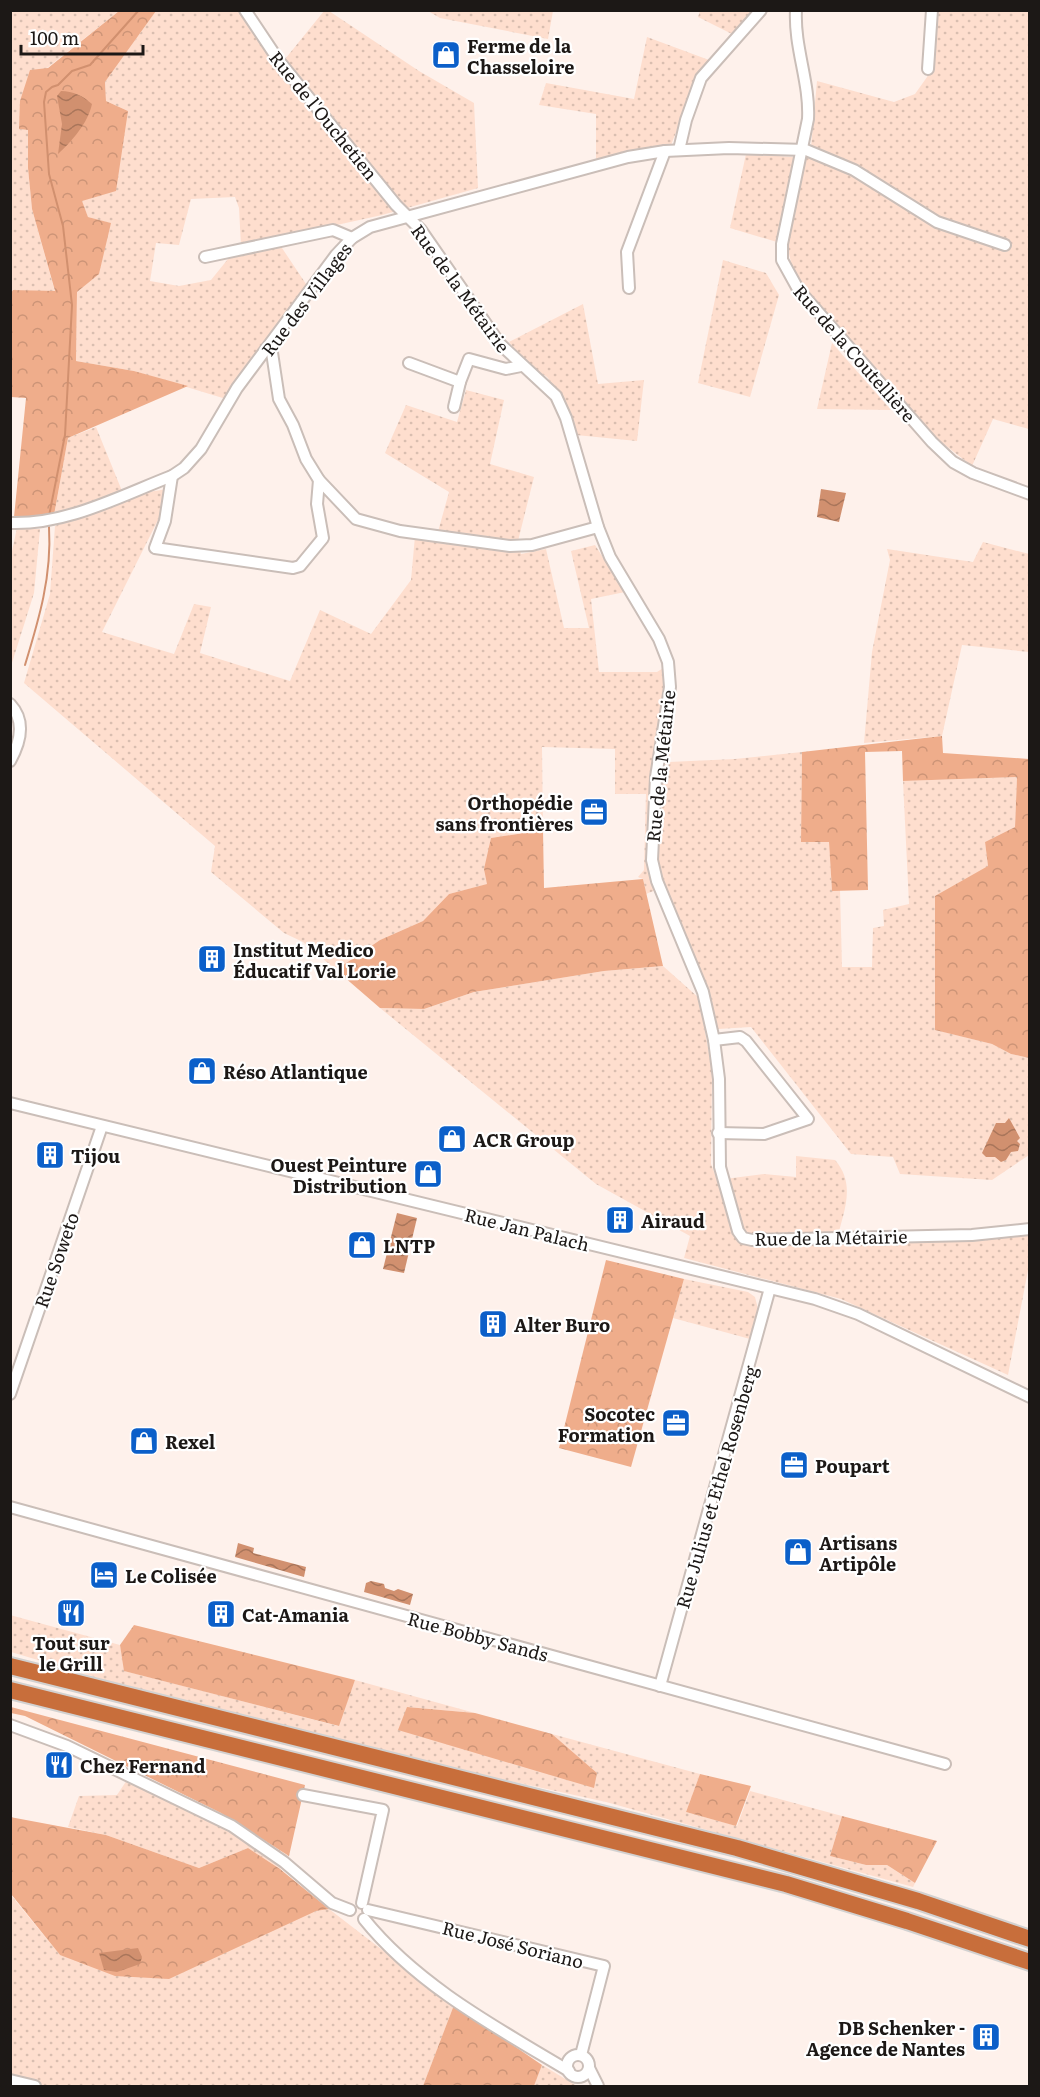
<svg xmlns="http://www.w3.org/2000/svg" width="1040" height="2097" font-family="Literata,serif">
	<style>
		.grass { fill: url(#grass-dots) }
		.forest { fill: url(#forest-crowns) }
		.water { fill: url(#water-waves) }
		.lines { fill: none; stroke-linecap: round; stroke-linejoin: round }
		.stream { stroke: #d1906f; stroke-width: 2 }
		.minor-casing { stroke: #cabeb8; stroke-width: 14 }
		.highway-casing { stroke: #d2d1d0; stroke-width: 20 }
		.minor { stroke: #fff; stroke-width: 10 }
		.highway { stroke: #c86e3b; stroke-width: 16 }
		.labels { text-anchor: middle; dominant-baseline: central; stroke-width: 4.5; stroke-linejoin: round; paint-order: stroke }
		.poi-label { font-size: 18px; font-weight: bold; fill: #1c1816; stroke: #fff; text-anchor: start }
		.street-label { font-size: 18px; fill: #1c1816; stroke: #fff }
	</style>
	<defs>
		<pattern id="grass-dots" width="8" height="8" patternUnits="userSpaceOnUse" patternTransform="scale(1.5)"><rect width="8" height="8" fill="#fedece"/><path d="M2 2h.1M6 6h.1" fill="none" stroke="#d9beb0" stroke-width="1.8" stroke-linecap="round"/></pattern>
		<pattern id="forest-crowns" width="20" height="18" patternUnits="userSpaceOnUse" patternTransform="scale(1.5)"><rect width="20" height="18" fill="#efad8b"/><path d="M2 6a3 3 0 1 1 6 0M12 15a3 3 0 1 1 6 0" fill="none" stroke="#cc9477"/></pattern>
		<pattern id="water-waves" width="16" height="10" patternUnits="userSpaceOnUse" patternTransform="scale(1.5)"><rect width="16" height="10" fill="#d1906f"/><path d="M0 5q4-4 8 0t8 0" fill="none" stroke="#a9755a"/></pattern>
	</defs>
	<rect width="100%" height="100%" fill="#fef1eb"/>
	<g class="grass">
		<path d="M 11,11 L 119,11 L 47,68 L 19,129 L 28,130 L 28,168 L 32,209 L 55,292 L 13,290 L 11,293 Z"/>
		<path d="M 156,11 L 238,11 L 277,69 L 324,11 L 329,11 L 419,71 L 474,103 L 478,188 L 382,215 L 241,246 L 239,208 L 235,197 L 191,199 L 179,245 L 156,243 L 150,281 L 179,286 L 211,280 L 232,254 L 280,245 L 308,287 L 226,399 L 134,371 L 76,361 L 77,292 L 99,273 L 110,223 L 88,217 L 81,200 L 128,111 L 106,101 L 105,82 Z"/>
		<path d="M 428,11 L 553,11 L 548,39 L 440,18 Z"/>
		<path d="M 700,11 L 755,11 L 732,34 L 698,17 Z"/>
		<path d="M 937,11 L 1029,11 L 1029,429 L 993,419 L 972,466 L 941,442 L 912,411 L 811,297 L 793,271 L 787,245 L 730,228 L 746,154 L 810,158 L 817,81 L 894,102 L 915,94 L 932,70 Z"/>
		<path d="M 647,37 L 709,60 L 699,74 L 671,145 L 596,161 L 596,114 L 539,105 L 546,83 L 634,99 Z"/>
		<path d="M 723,260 L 766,273 L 779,295 L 750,397 L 698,383 Z"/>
		<path d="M 583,304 L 598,384 L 644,380 L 637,441 L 576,435 L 559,393 L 547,377 L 527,364 L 509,342 Z"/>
		<path d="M 832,343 L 891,410 L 817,409 Z"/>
		<path d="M 466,390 L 504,400 L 490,464 L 534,477 L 518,541 L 521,554 L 546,549 L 564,628 L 589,628 L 571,551 L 595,545 L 625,592 L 591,599 L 599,672 L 657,672 L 674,661 L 675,689 L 669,762 L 735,759 L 802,752 L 801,842 L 829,842 L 832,890 L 840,890 L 842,967 L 872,967 L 873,928 L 884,926 L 883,910 L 909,904 L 903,781 L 1017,777 L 1015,827 L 985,842 L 988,866 L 936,1030 L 992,1044 L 1011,1054 L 1029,1058 L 1029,1155 L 992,1180 L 900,1174 L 893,1157 L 851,1154 L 751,1027 L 718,1029 L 705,983 L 666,886 L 646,894 L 643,879 L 638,877 L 644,870 L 646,794 L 615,794 L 615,749 L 542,747 L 543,830 L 491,838 L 488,884 L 449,894 L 423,921 L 380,940 L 336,970 L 303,942 L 284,933 L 211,872 L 215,846 L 24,683 L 50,594 L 55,526 L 141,493 L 168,489 L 165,506 L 102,632 L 174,654 L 194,604 L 211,607 L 200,653 L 290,681 L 320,610 L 371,634 L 411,580 L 415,536 L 436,539 L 449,492 L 385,453 L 406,405 L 457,422 Z"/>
		<path d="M 96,427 L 122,491 L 54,515 L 68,438 Z"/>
		<path d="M 17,528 L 40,529 L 34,593 L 11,666 L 10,560 Z"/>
		<path d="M 983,542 L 1029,554 L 1029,652 L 962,645 L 942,736 L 864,743 L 872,652 L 890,560 L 887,549 L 973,562 Z"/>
		<path d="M 663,966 L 699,998 L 712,1070 L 711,1164 L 717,1180 L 764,1174 L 796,1177 L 796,1156 L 835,1160 C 857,1185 843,1213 836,1243 L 1029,1235 L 1029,1265 L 1008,1375 L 841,1299 L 684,1258 L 690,1236 L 596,1184 L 380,1008 L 424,1009 L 474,992 L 604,971 Z"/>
		<path d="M 684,1279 L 748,1292 L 755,1297 L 758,1309 L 750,1339 L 673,1318 Z"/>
		<path d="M 10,1615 L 120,1645 L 125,1671 L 338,1726 L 355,1680 L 475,1713 L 407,1707 L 528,1767 L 593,1787 L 597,1773 L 552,1734 L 700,1774 L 686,1812 L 737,1826 L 750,1791 L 842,1816 L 830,1856 L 866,1865 L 887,1865 L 915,1883 L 913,1887 L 606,1802 L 451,1768 L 270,1722 L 115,1683 L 11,1652 Z"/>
		<path d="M 133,1771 L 221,1813 L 289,1856 L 280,1869 L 248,1848 L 199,1868 L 106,1835 L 68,1827 L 79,1796 L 117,1795 Z"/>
		<path d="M 10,1894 L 60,1955 L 329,1909 L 454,2005 L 423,2086 L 11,2086 Z"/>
		<path d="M 542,2065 L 577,2086 L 534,2086 Z"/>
	</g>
	<g class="forest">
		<path d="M 119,11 L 156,11 L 105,82 L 106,101 L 128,111 L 116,191 L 82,201 L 88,217 L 111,223 L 99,274 L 77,292 L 76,361 L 134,371 L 188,386 L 68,438 L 54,515 L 14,517 L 26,398 L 11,397 L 11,293 L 13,290 L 55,291 L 32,209 L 28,168 L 28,130 L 19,129 L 20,101 L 30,70 L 48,68 Z"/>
		<path d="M 942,736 L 943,753 L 1029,759 L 1029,1058 L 1011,1054 L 992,1044 L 935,1030 L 935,896 L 988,866 L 985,842 L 1015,827 L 1017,777 L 903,781 L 902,751 L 865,752 L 868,890 L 832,891 L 829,842 L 801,842 L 802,752 Z"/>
		<path d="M 543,830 L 544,888 L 643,879 L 663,966 L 604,971 L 474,992 L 424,1009 L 380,1008 L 336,970 L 380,940 L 423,921 L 449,894 L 487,884 L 484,869 L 491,838 Z"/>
		<path d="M 606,1260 L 684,1279 L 631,1467 L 559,1448 Z"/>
		<path d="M 134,1625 L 355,1680 L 339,1726 L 124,1671 L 120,1645 Z"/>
		<path d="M 11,1707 L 305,1785 L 289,1856 L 221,1813 L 25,1716 L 11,1713 Z"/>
		<path d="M 407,1707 L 475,1713 L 552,1734 L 597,1773 L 594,1788 L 398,1730 Z"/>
		<path d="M 700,1774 L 751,1786 L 736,1826 L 686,1812 Z"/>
		<path d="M 842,1816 L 937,1841 L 915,1883 L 887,1865 L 866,1865 L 830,1856 Z"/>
		<path d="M 10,1817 L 106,1835 L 199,1868 L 248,1848 L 280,1869 L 329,1909 L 316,1911 L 169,1979 L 115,1976 L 60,1955 L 11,1894 Z"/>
		<path d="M 454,2005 L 542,2065 L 534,2086 L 423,2086 Z"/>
	</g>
	<g class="water">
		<path d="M 61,91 C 73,91 83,96 92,104 C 88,123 72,141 58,154 L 62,124 L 57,96 Z"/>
		<path d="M 821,489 L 846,493 L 839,522 L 817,517 Z"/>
		<path d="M 1009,1118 L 1020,1138 L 1017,1141 L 1020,1144 L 1018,1151 L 1011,1152 L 1006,1160 L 1001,1162 L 995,1157 L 986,1157 L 982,1153 L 996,1123 L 1005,1123 Z"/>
		<path d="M 397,1213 L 417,1218 L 404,1273 L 383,1269 Z"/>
		<path d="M 238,1543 L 254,1548 L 253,1553 L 306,1567 L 304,1577 L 235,1557 Z"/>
		<path d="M 371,1581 L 384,1584 L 385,1588 L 394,1591 L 398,1589 L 413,1594 L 410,1605 L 364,1592 L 366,1583 Z"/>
		<path d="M 138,1948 L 142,1957 L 140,1964 L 117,1972 L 104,1970 L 99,1953 Z"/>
	</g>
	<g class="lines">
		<g class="stream">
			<path d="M 49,516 L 65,435 L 72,305 L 63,226 L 49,174 L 44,102 L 46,92 L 52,87 L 58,85 L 72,71 L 90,65 L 139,10"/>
			<path d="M 25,665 C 39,619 52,576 49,527"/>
		</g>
		<g class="minor-casing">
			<g id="minor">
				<path d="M 245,10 L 279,61 L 396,205 L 421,230 L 500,344 L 556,396 L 566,418 L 598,527 L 610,557 L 659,639 L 668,662 L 670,687 L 656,777 L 652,860 L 657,881 L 703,992 L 714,1040 L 719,1079 L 720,1167 L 738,1231 L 743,1238 L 752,1240 L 972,1235 L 1030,1229"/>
				<path d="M 796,10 C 794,48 810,82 808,119 L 782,244 L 782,260 L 798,289 L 932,442 L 953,462 L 973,473 L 1030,494"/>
				<path d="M 928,69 L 932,10"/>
				<path d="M 679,150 L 686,120 L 701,78 L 761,10"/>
				<path d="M 205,257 L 333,230 L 352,238"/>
				<path d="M 629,288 L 627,252 L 665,151"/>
				<path d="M 271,346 L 279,399 L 293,425 L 306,459 L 319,480 L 356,519 L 400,531 L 510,546 L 532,545 L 598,527"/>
				<path d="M 409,363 L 460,382 L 469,359 L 506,369 L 521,366"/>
				<path d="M 454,407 L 460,382"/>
				<path d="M 172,476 L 165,521 L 155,548 L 293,568 L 300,566 L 323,538 L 317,504 L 319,480"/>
				<path d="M 10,523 C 67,525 120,496 172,476 L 184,468 L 201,449 L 237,388 L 336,255 L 352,238 L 370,227 L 628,157 L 665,151 L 729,148 L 806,150 L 854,170 L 937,222 L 1005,245"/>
				<path d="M 10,704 C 26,721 20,743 10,761"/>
				<path d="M 714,1040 L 740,1037 L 746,1041 L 808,1119 L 764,1134 L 718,1133"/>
				<path d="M 10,1103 L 815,1299 L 858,1314 L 1030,1397"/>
				<path d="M 10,1394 L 102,1126"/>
				<path d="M 10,1507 L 945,1764"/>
				<path d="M 660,1686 L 770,1288"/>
				<path d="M 10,1725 L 67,1746 L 232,1826 L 284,1862 L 332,1903 L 350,1910"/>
				<path d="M 303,1795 L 383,1810 L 362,1903"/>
				<path d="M 368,1910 L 604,1966 L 581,2055"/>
				<path d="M 364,1919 C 417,1985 497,2028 569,2071"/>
				<circle cx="578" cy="2066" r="11"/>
				<path d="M 589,2068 L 598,2086"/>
				<path d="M 10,2080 L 35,2086"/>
			</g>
		</g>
		<g class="highway-casing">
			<g id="highway">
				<path d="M 10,1666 L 737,1848 L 918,1901 L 1030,1939"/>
				<path d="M 10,1690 L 786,1884 L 907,1921 L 1030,1962"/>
			</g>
		</g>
		<use href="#minor" class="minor"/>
		<use href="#highway" class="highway"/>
	</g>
	<defs>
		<g id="shop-square" transform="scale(1.5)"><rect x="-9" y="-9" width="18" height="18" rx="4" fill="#0b5fc9" stroke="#fff"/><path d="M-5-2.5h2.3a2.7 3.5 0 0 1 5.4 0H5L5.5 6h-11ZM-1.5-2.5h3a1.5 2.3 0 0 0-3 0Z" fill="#fff"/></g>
		<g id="office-square" transform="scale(1.5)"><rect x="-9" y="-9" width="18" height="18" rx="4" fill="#0b5fc9" stroke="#fff"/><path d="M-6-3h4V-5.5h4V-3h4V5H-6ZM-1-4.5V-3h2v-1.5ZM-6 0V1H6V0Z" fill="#fff"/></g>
		<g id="building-square" transform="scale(1.5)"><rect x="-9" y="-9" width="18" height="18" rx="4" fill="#0b5fc9" stroke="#fff"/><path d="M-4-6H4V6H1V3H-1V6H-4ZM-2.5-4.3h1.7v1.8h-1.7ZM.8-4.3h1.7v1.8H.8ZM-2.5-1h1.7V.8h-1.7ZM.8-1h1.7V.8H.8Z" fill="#fff"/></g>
		<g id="hotel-square" transform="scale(1.5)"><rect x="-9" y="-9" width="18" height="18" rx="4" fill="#0b5fc9" stroke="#fff"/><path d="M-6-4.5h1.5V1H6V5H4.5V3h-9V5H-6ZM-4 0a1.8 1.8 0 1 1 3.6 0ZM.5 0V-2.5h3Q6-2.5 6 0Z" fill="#fff"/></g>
		<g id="restaurant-square" transform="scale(1.5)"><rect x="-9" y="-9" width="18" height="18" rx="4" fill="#0b5fc9" stroke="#fff"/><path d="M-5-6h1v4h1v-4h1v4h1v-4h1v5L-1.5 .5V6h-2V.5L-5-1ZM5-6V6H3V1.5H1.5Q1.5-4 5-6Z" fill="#fff"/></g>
	</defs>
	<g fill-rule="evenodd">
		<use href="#shop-square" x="446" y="55"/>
		<use href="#office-square" x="594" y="812"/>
		<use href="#building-square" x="212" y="959"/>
		<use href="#shop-square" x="202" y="1071"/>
		<use href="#shop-square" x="452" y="1139"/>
		<use href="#building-square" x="50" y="1155"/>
		<use href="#shop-square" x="428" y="1174"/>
		<use href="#building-square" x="620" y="1220"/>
		<use href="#shop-square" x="362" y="1245"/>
		<use href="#building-square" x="493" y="1324"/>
		<use href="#office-square" x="676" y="1423"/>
		<use href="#shop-square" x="144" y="1441"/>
		<use href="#office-square" x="794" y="1465"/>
		<use href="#shop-square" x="798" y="1552"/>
		<use href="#hotel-square" x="104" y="1575"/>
		<use href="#restaurant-square" x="71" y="1613"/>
		<use href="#building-square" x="221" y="1614"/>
		<use href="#restaurant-square" x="59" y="1765"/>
		<use href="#building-square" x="986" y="2037"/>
	</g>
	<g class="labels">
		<g class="poi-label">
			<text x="467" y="45">Ferme de la<tspan x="467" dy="21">Chasseloire</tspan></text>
			<text x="573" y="802" text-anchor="end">Orthopédie<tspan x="573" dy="21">sans frontières</tspan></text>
			<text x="233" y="949">Institut Medico<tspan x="233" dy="21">Éducatif Val Lorie</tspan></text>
			<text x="223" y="1071">Réso Atlantique</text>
			<text x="473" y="1139">ACR Group</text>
			<text x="71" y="1155">Tijou</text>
			<text x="407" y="1164" text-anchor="end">Ouest Peinture<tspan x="407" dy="21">Distribution</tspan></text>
			<text x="641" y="1220">Airaud</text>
			<text x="383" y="1245">LNTP</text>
			<text x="514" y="1324">Alter Buro</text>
			<text x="655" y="1413" text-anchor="end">Socotec<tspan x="655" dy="21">Formation</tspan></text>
			<text x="165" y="1441">Rexel</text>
			<text x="815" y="1465">Poupart</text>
			<text x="819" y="1542">Artisans<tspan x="819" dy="21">Artipôle</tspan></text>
			<text x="125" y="1575">Le Colisée</text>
			<text x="242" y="1614">Cat-Amania</text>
			<text x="71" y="1642" text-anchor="middle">Tout sur<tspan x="71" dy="21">le Grill</tspan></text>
			<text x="80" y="1765">Chez Fernand</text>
			<text x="965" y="2027" text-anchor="end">DB Schenker -<tspan x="965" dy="21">Agence de Nantes</tspan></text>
		</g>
		<g class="street-label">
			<text transform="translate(324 115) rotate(51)">Rue de l'Ouchetien</text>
			<text transform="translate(461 288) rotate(54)">Rue de la Métairie</text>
			<text transform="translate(306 299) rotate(-53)">Rue des Villages</text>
			<text transform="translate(855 353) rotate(49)">Rue de la Coutellière</text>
			<text transform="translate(660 766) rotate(-84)">Rue de la Métairie</text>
			<text transform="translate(527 1229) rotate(14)">Rue Jan Palach</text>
			<text transform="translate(831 1237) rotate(-1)">Rue de la Métairie</text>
			<text transform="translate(56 1260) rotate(-71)">Rue Soweto</text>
			<text transform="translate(716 1487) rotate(-74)">Rue Julius et Ethel Rosenberg</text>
			<text transform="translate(478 1636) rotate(15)">Rue Bobby Sands</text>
			<text transform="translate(513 1944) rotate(14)">Rue José Soriano</text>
		</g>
	</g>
	<rect width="1040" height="2097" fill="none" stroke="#1c1816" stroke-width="24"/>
	<path d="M21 45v9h122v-9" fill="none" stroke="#1c1816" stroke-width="3"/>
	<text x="30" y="45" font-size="18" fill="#1c1816" stroke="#ffffff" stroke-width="4.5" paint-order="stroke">100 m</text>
</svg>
